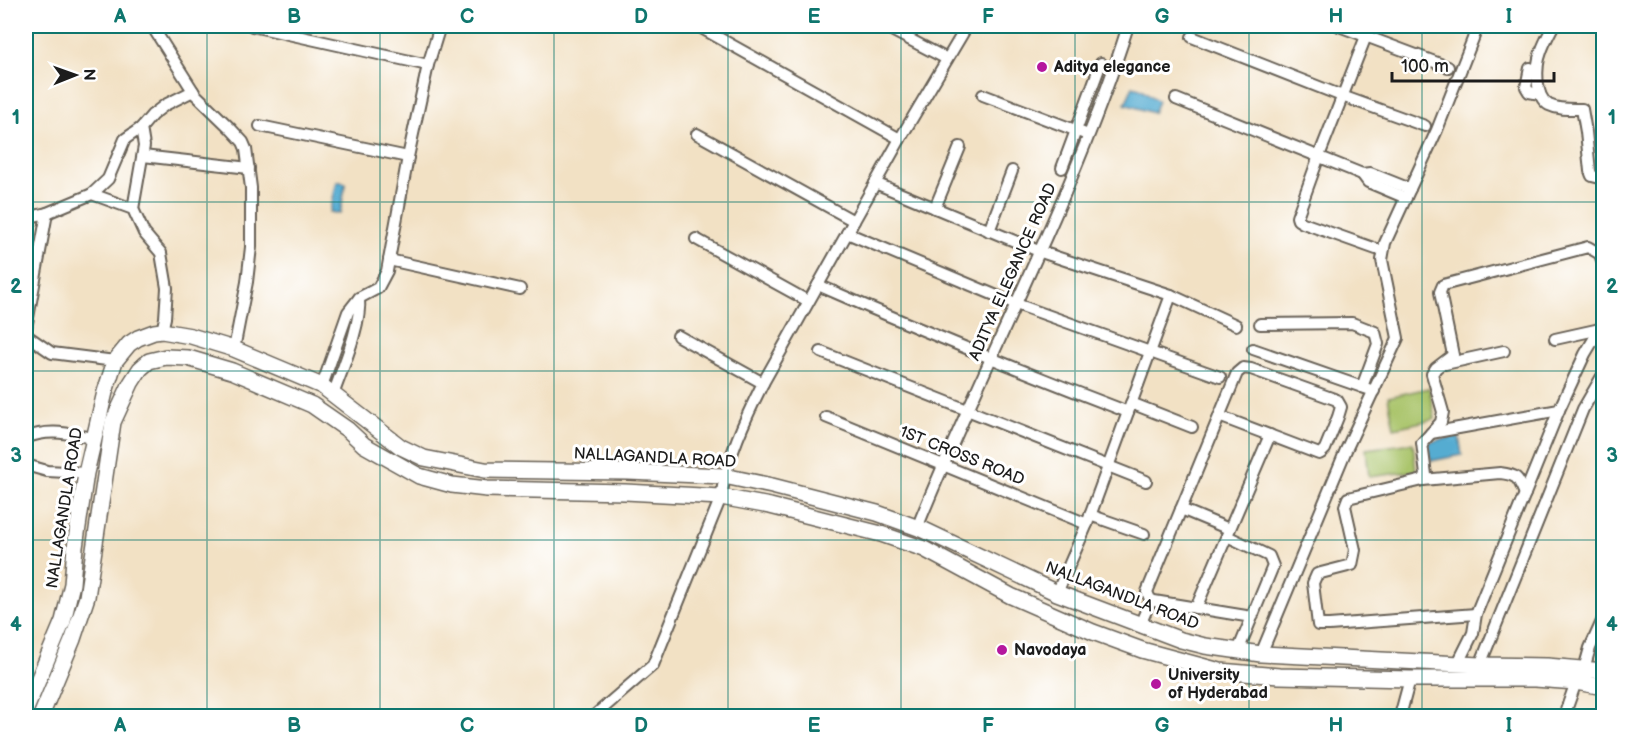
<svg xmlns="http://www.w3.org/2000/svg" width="1629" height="742" font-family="'Balsamiq Sans',sans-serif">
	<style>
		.pitch { fill: #aac56c; stroke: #637044; stroke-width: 1.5 }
		.water { fill: #54acd1; stroke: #386476; stroke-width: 1.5 }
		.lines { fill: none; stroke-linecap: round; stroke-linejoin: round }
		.minor-casing { stroke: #676157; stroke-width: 14 }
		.secondary-casing { stroke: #676157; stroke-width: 18 }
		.minor { stroke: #fff; stroke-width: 10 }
		.secondary { stroke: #fff; stroke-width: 15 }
		.grid { fill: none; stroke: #0f766e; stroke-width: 1.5; stroke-opacity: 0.55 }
		.poi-dot { fill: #b5179e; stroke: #fff; stroke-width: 2 }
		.labels { text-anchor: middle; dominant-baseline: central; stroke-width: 6; stroke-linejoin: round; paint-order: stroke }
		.poi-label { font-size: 16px; font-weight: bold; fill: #1c1c1c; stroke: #fff; text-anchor: start }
		.street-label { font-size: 16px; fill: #1c1c1c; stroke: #fff }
		.neatline { fill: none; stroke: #0f766e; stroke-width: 2 }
		.grid-label { font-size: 20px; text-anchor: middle; font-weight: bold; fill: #0f766e }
	</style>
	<rect width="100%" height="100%" fill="#fff"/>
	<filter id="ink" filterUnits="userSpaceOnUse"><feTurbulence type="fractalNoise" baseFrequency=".0167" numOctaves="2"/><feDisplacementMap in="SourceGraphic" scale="12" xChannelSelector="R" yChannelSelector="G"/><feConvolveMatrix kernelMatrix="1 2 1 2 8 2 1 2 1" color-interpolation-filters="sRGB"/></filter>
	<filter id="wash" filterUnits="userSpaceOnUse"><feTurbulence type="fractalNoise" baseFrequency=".008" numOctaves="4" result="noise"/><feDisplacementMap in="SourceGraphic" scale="24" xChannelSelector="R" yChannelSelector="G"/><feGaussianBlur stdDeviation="1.35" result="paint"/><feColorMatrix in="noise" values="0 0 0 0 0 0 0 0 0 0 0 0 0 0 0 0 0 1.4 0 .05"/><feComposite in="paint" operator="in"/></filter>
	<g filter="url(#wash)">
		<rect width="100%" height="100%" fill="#f2e1c4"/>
		<g class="pitch">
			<path d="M 1429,388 L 1435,419 L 1394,428 L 1388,397 Z"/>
			<path d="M 1413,443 L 1416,471 L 1369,477 L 1366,449 Z"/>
		</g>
		<g class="water">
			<path d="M 1133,86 L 1140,88 L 1158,101 L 1153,113 L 1125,104 Z"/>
			<path d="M 337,181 L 346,183 L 340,214 L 330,212 Z"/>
			<path d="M 1459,436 L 1462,455 L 1431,461 L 1428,442 Z"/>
		</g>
	</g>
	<g filter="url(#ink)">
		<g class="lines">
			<g class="minor-casing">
				<g id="minor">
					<path d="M 152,26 L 195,94 L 230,128 L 243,142 L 246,149 L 251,188 L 251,247 L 247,282 L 234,349"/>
					<path d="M 252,26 L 428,65"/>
					<path d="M 884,26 L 947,59"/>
					<path d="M 1339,26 L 1448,67"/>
					<path d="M 1370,26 L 1319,156 L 1297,217 L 1298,220 L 1303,223 L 1376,249"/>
					<path d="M 1553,26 C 1549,34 1544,43 1541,52 C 1536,65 1534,97 1549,105 C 1559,110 1571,109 1582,109 L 1586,132 L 1590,171 L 1592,176 L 1604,179"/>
					<path d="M 703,29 L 900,139"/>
					<path d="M 1192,37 L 1342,96 L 1425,126"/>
					<path d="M 1530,68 L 1526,87 L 1529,92 L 1540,94"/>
					<path d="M 983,95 L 1088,135"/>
					<path d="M 1176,99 L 1362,174 L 1370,173 L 1410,189"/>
					<path d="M 260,126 L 408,157"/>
					<path d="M 697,134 L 854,221"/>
					<path d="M 143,156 L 249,168"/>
					<path d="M 1062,168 L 1101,63"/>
					<path d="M 1362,174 L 1368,182 L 1406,198"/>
					<path d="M 875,183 L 1041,252 L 1171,295"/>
					<path d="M 92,194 L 108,179 L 125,139 L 141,128 L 152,115 L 165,105 L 193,91"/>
					<path d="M 935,208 L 960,147"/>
					<path d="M 133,209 L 144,146 L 141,128"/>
					<path d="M 47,213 L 92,194 L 133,209 L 144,233 L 161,253 L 167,288 L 165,318 L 162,331"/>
					<path d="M 26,218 L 47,213 L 26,329"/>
					<path d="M 989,231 L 1012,171"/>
					<path d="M 847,233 L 1016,304 L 1220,377"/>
					<path d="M 696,239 L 808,301"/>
					<path d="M 389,260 L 520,289"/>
					<path d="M 818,285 C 920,330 1023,372 1128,412"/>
					<path d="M 1260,324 L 1352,323 L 1375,332 L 1378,344 L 1362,387 L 1374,391"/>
					<path d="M 26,335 L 52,353 L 115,361"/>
					<path d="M 678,336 L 763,383"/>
					<path d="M 1555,339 L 1600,329"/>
					<path d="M 1253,349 L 1362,387"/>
					<path d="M 821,352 L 1146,481"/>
					<path d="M 1445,364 L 1504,351"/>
					<path d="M 322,386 L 348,312 L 359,298 L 378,288 L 387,271 L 408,157 L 428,65 L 440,26"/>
					<path d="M 333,395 C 342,369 362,324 359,298"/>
					<path d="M 1131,403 L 1192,427"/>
					<path d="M 1219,416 L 1319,454 L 1321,453 L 1325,449 L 1338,417 L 1341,407 L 1337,400 L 1251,369 L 1243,368 L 1237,373 L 1147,592 L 1150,599 L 1154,601 L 1252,617"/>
					<path d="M 826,417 L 1087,524"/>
					<path d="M 1431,433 L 1559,410"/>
					<path d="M 26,438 C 49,428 69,434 93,438"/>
					<path d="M 26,465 L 47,471 L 86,473"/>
					<path d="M 1423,480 L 1500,473 C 1518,475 1518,478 1525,494"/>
					<path d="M 1181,509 L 1229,529"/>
					<path d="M 1090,515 L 1144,534"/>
					<path d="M 917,528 C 985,359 1073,199 1128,26"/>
					<path d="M 1227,536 L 1269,556 L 1273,566 L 1238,651"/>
					<path d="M 1057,593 L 1087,524 L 1171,295 L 1236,325"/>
					<path d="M 1196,608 L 1270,435"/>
					<path d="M 1476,614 L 1329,625 L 1318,625 L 1313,583 L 1317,574 L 1352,565 L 1355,550 L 1345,506 L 1348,498 L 1423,480 L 1426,475 L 1422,443 L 1441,422 L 1443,412 L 1432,374 L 1436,368 L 1453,355 L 1440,292 L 1443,285 L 1588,247 L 1600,254 L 1604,267"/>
					<path d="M 1140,625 L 1148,606"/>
					<path d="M 1261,654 L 1346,450 L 1398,338 L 1382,260 L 1385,243 L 1437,130 L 1478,26"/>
					<path d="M 1458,663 L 1473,633 L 1476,614 L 1559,410 L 1585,354 L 1604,322"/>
					<path d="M 1480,665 L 1583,409 L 1604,373"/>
					<path d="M 1584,669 L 1590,648 L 1604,617"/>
					<path d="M 594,716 L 653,665 L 721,497 C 727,458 745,419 763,383 L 900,139 L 967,26"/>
					<path d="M 1400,716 L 1410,679"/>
					<path d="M 1564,716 L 1576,682"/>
				</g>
			</g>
			<g class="secondary-casing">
				<g id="secondary">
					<path d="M 26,709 L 63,621 L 72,584 L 75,547 L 86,473 L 105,392 L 115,361 L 129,344 L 138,338 L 154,332 L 162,331 L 191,336 L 234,349 L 322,386 L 401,447 L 424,458 L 485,470 L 628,472 L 724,476 L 772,486 L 877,513 L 924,530 L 1057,593 L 1181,640 L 1205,646 L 1261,654 L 1480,665 L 1547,666 L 1604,671"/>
					<path d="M 41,716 L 73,639 L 87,597 L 113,422 L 131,383 L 140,369 L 149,361 L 166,357 L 188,358 L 232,371 L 312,405 L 348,430 L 364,445 L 419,476 L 452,485 L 487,489 L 625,492 L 721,497 L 770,506 L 881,534 L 924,549 L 1011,596 L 1093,632 L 1142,650 L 1220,671 L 1279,676 L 1410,679 L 1535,679 L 1576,682 L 1604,687"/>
				</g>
			</g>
			<use href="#minor" class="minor"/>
			<use href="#secondary" class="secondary"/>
		</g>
	</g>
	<path class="grid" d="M 207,26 L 207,716M 380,26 L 380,716M 554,26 L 554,716M 728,26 L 728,716M 901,26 L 901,716M 1075,26 L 1075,716M 1249,26 L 1249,716M 1422,26 L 1422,716M 26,202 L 1604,202M 26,371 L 1604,371M 26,540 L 1604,540"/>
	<g class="poi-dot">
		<circle cx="1042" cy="67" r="6"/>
		<circle cx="1002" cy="650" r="6"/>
		<circle cx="1156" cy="684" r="6"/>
	</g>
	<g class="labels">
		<g class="poi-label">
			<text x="1054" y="67">Aditya elegance</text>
			<text x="1014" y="650">Navodaya</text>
			<text x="1168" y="675">University<tspan x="1168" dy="18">of Hyderabad</tspan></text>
		</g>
		<g class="street-label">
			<text transform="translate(1013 272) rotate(-66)">ADITYA ELEGANCE ROAD</text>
			<text transform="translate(962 456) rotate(22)">1ST CROSS ROAD</text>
			<text transform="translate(655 458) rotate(3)">NALLAGANDLA ROAD</text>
			<text transform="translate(65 508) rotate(-81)">NALLAGANDLA ROAD</text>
			<text transform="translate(1122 596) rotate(21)">NALLAGANDLA ROAD</text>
		</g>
	</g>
	<rect width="1629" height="742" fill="none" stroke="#fff" stroke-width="66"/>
	<g transform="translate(75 75) rotate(89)" stroke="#ffffff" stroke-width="4.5" paint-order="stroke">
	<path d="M0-4.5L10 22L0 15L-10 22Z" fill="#1c1c1c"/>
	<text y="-9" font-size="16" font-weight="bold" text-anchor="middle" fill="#1c1c1c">N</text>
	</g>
	<path d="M1392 72v9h162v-9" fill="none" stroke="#1c1c1c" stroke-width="3"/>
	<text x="1401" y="72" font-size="18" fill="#1c1c1c" stroke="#ffffff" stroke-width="4.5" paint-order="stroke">100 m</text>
	<rect x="33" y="33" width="1563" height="676" class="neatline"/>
	<g class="grid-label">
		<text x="120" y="23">A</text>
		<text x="294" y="23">B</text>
		<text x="467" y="23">C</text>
		<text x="641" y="23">D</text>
		<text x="814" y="23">E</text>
		<text x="988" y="23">F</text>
		<text x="1162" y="23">G</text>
		<text x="1336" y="23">H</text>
		<text x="1509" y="23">I</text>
		<text x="16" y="124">1</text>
		<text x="1612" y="124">1</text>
		<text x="16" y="293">2</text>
		<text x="1612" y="293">2</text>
		<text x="16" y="462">3</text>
		<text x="1612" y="462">3</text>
		<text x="16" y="631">4</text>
		<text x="1612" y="631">4</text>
		<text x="120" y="732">A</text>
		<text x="294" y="732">B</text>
		<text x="467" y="732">C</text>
		<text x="641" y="732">D</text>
		<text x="814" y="732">E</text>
		<text x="988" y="732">F</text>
		<text x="1162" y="732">G</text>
		<text x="1336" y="732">H</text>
		<text x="1509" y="732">I</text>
	</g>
</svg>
